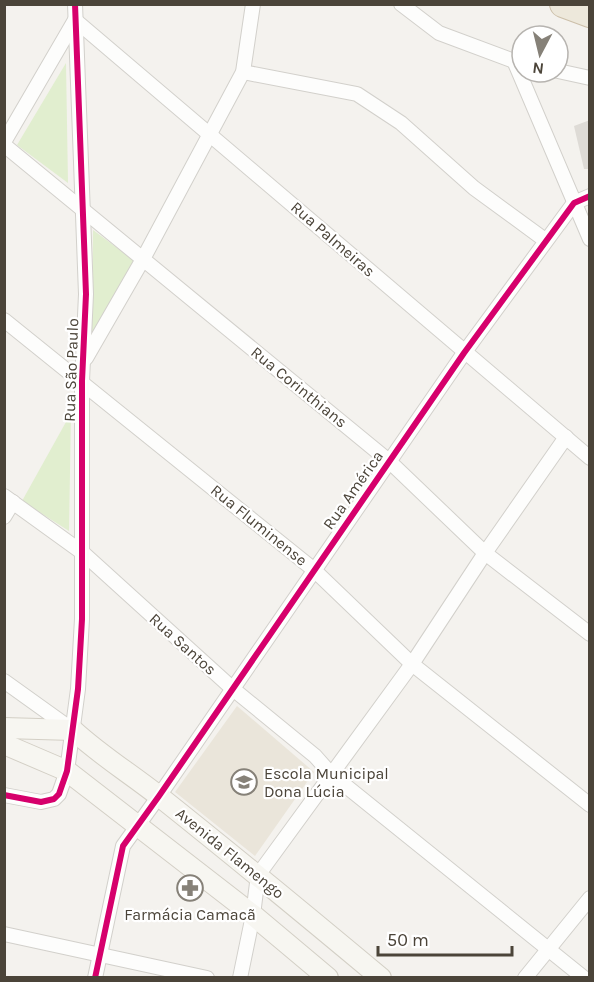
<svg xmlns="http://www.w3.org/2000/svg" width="594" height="982" font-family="Karla,sans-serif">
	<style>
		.education { fill: #eae5da }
		.green { fill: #e1eecf }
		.building { fill: #dedbd6 }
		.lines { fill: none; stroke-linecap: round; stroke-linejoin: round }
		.street-casing { stroke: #d2d0cb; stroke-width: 16 }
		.secondary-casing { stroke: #d3cfc5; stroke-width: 22 }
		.highway-casing { stroke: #ccbfa9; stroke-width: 28 }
		.street { stroke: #fdfdfc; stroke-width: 14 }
		.secondary { stroke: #f7f6f1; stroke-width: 20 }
		.highway { stroke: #ede8db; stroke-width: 26 }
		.cycleway-casing { stroke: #fff; stroke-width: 10 }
		.cycleway { stroke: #d6006c; stroke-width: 6 }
		.labels { text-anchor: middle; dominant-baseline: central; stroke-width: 4.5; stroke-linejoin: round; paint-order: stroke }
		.street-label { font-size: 16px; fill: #4b4439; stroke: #fff }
		.poi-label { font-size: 16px; fill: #4b4439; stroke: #fff; text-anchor: start }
	</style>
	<rect width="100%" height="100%" fill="#f4f2ee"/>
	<path class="education" d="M 237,706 L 314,772 L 255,856 L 175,792 Z"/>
	<g class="green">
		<path d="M 66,63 L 68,183 L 17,145 Z"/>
		<path d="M 93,230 L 136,262 L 92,335 Z"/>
		<path d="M 71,413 L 69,531 L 22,501 Z"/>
	</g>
	<path class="building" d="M 590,120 L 590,169 L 584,169 L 574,126 Z"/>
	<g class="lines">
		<g class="street-casing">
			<g id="street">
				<path d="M 401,4 L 439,33 L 522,64"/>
				<path d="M 515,63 L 590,239"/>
				<path d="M 558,71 L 590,78"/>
				<path d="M 243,72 L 357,94 L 401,123 L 474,188 L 545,240"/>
				<path d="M 4,142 L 75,20 L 590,458"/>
				<path d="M 4,145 L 390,462 L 485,553 L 590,634"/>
				<path d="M 4,320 L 313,569 L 412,664 L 590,805"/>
				<path d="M 86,358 L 143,259 L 243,72 L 253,4"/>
				<path d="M 4,496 L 83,553 L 233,689 L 315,756 L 331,774 L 584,978"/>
				<path d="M 4,517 L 13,502"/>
				<path d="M 4,681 L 71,729"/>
				<path d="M 4,795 L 41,802 L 54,799 L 59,794 L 67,771 L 78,689 L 82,619 L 82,381 L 86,294 L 75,4"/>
				<path d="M 4,934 L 207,978"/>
				<path d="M 95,978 L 123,846 L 159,796 L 464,353 L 574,203 L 590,196"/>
				<path d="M 240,978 L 253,915 L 258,875 L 412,664 L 485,553 L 566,437"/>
				<path d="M 525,978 L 590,898"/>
			</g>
		</g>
		<g class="secondary-casing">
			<g id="secondary">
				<path d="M 4,728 L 73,730 C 100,755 131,774 160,797 C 234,856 308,917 381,978"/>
				<path d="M 4,744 L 67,771 L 253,915 L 328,978"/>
			</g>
		</g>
		<g class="highway-casing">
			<path id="highway" d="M 563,4 L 590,14"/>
		</g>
		<use href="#street" class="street"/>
		<use href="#secondary" class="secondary"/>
		<use href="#highway" class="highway"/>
		<g class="cycleway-casing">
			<g id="cycleway">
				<path d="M 4,795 L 41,802 L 54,799 L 59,794 L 67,771 L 78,689 L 82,619 L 82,381 L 86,294 L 75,4"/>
				<path d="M 95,978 L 123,846 L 159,796 L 464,353 L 574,203 L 590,196"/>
			</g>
		</g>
		<use href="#cycleway" class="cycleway"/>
	</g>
	<defs>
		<g id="school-ring" transform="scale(1.35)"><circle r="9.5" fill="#fff" stroke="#868178" stroke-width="1.5"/><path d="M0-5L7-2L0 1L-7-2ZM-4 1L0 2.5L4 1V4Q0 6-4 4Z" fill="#868178"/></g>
		<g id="pharmacy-ring" transform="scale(1.35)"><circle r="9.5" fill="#fff" stroke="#868178" stroke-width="1.5"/><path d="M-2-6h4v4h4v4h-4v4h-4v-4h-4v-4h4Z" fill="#868178"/></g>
	</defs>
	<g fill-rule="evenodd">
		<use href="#school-ring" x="244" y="782"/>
		<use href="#pharmacy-ring" x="190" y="888"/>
	</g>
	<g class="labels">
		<g class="street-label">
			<text transform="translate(333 239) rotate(41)">Rua Palmeiras</text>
			<text transform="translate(71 370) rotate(-88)">Rua São Paulo</text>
			<text transform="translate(299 387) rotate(39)">Rua Corinthians</text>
			<text transform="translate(353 490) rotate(-55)">Rua América</text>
			<text transform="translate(259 525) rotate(39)">Rua Fluminense</text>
			<text transform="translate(183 644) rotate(42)">Rua Santos</text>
			<text transform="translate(230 853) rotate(39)">Avenida Flamengo</text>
		</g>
		<g class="poi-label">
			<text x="264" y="773">Escola Municipal<tspan x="264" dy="18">Dona Lúcia</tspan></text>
			<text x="190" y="914" text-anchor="middle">Farmácia Camacã</text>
		</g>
	</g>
	<rect width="594" height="982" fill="none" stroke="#4b4439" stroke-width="12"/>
	<g transform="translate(540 54) rotate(187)"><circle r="28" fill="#ffffff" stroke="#b7b4b0" stroke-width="1.5"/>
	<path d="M0-4.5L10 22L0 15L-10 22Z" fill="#868178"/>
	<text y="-9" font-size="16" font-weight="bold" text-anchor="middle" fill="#4b4439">N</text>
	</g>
	<path d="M378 946v9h134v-9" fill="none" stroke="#4b4439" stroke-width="3"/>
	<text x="387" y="946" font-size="18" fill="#4b4439" stroke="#ffffff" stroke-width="4.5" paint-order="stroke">50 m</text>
</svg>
